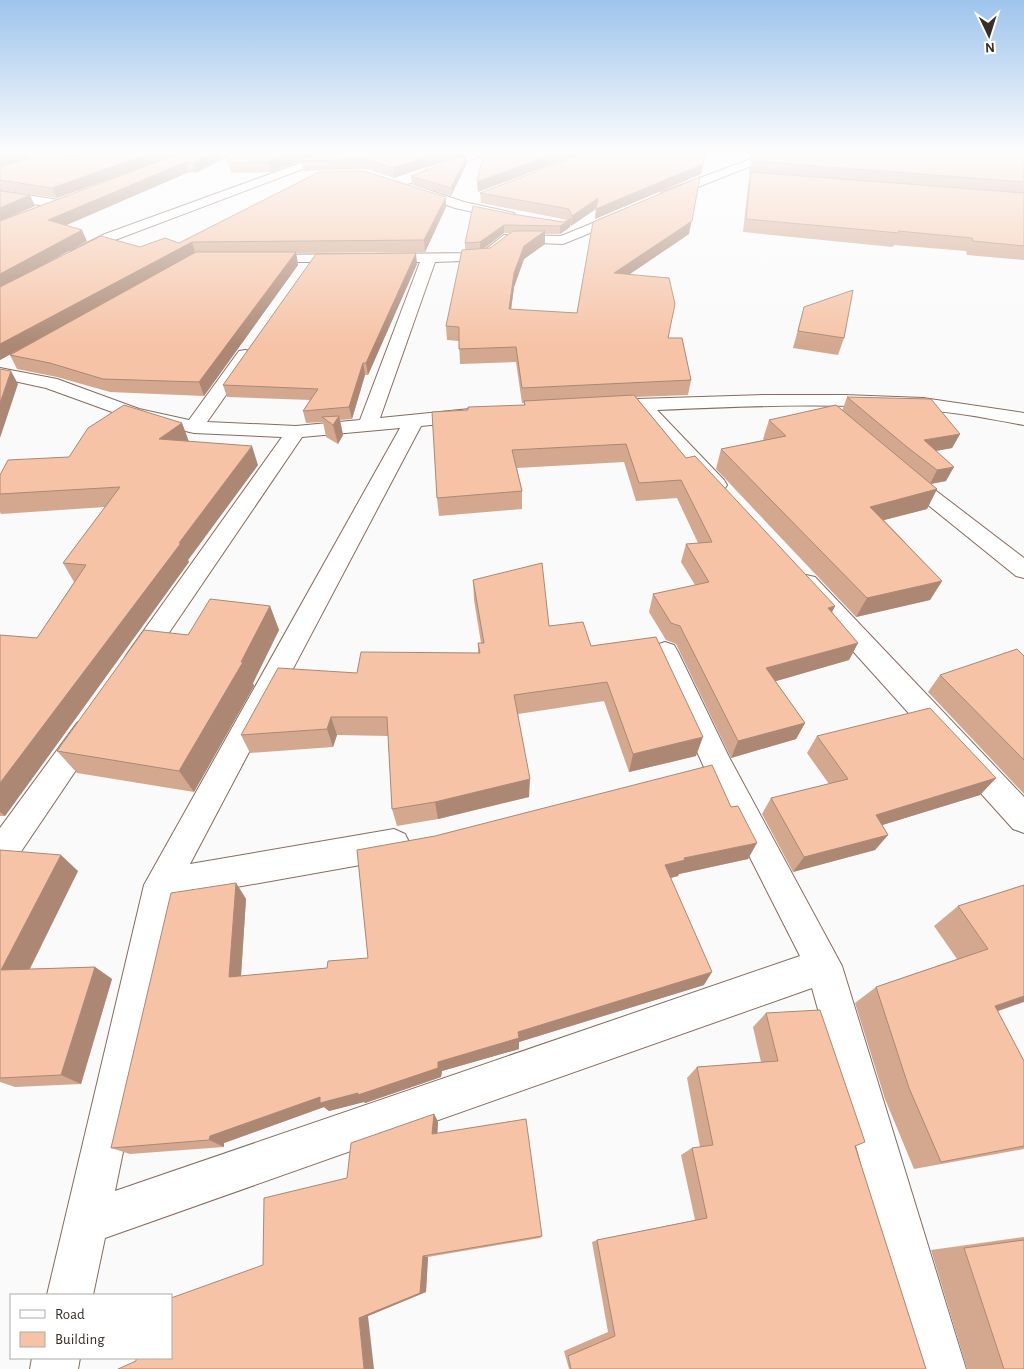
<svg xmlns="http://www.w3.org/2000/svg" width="1024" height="1369" font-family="'Alegreya Sans',sans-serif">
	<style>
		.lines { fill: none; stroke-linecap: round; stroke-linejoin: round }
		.minor-casing { stroke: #866c5e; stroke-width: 2 }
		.minor { fill: #fff; fill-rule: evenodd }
		.wall { fill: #d4a88f; fill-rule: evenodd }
		.shaded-wall { fill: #ac8874 }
		.building { fill: #f6c3a6; stroke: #ac8874 }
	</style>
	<rect width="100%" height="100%" fill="#fafafa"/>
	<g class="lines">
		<g class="minor-casing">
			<g id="minor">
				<path d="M 328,153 L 345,153 L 115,240 L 81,257 L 71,257 L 69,254 L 71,251 L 105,234 Z"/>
				<path d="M 471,153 L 488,153 L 436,173 L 428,173 L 426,170 L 428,167 Z"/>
				<path d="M 767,153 L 784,153 L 670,198 L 666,199 L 660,195 L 662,192 Z"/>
				<path d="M 411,184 L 464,202 L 514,213 L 516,216 L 509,220 L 455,208 L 407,191 L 405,188 L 407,185 Z"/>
				<path d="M 0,191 L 59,200 L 65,204 L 59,208 L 0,199 Z"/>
				<path d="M 627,209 L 632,210 L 634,213 L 632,216 L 563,244 L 512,242 L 489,260 L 435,262 L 380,418 L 470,409 L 477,411 L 480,415 L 477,419 L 470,421 L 421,426 L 190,864 L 394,829 L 405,834 L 410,844 L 405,854 L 394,859 L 175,898 L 115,1191 L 800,956 L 703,765 L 652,652 L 656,645 L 665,642 L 674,645 L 678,652 L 729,757 L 842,966 L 966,1369 L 918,1369 L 812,988 L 105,1238 L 93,1295 L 47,1295 L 144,885 L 400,428 L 302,437 L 145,668 L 136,671 L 127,668 L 123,661 L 127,654 L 282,437 L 194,433 L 126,417 L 46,388 L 0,378 L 0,368 L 57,379 L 139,409 L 189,420 L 239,351 L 245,350 L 251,351 L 254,355 L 207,422 L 296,426 L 360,420 L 420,262 L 260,262 L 255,261 L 253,258 L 255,255 L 481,253 L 504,235 L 561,236 Z"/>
				<path d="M 764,395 L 844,395 L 923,398 L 1024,413 L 1024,425 C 994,420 964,413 934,411 C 842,402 749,406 657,410 L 724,480 L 727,485 L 724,490 L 716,491 L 708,490 L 637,410 L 605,412 L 598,410 L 596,406 L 598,402 L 605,400 Z"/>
				<path d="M 903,469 L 910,471 L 1024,558 L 1024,578 L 1016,576 L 896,479 L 892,475 L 896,471 Z"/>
				<path d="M 806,575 L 815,577 L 1024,797 L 1024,833 L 1013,829 L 797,589 L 794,583 L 797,577 Z"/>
				<path d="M 87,719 L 97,723 L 101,731 L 97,739 L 12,865 L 0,869 L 0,828 L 77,723 Z"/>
				<path d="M 32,1358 L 80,1358 L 78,1369 L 30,1369 Z"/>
			</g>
		</g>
		<use href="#minor" class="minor"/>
	</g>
	<g class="wall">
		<path d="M 0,153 L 28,153 L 30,157 L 20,161 L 78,159 L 45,154 L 44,153 L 466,153 L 394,178 L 367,169 L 303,171 L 301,161 L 322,153 L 271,172 L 231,173 L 227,157 L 196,173 L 189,172 L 66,225 L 87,241 L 35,269 L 140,247 L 179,243 L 446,207 L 425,252 L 296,253 L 298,265 L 204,396 L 110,392 L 57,377 L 17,369 L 10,355 L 107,301 L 0,360 L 0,191 L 35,206 L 6,218 L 158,162 L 57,198 L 0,190 Z"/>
		<path d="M 751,153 L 1024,153 L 1024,260 L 967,255 L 966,251 L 894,245 L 893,247 L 743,232 L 748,185 L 750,174 L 749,174 L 750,168 L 753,156 L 751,157 Z"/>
		<path d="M 467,155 L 467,163 L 451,196 L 412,184 L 411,176 Z"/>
		<path d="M 701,174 L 595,219 L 596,209 L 571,226 L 570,224 L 570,227 L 560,234 L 545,234 L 545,244 L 524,259 L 514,287 L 511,310 L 577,313 L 593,222 L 689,234 L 630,274 L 675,304 L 668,338 L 691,380 L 688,395 L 636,397 L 686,458 L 835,606 L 832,612 L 858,643 L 849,660 L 775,681 L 805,723 L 796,739 L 731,758 L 676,644 L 666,640 L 649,612 L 653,594 L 695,585 L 681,562 L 686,544 L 698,543 L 677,498 L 636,501 L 624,462 L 517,468 L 522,491 L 522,509 L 439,516 L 437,498 L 468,410 L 524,405 L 524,403 L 522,403 L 516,362 L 460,364 L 459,341 L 447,340 L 446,326 L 465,249 L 465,243 L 512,214 L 563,222 L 568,220 L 481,203 L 480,193 ZM 504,233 L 510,233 L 490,248 L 484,249 Z"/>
		<path d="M 417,264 L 368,375 L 365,375 L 352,419 L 340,420 L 343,435 L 338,444 L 326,437 L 323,422 L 306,423 L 303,411 L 310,400 L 227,397 L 223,385 Z"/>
		<path d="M 804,307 L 844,338 L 838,355 L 793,348 Z"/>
		<path d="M 847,397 L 960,434 L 952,448 L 936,451 L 946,481 L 931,484 L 937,489 L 927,509 L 884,520 L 942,581 L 930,600 L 856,617 L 716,469 L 721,449 L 764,440 L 763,439 L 769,420 L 842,411 Z"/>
		<path d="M 182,423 L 189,442 L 258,465 L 188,560 L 189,562 L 5,816 L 0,816 L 0,635 L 37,638 L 74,582 L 63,563 L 105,507 L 1,514 L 0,512 L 0,475 L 69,457 Z"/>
		<path d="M 473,580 L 549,626 L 591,646 L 696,756 L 629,772 L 604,701 L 518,714 L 529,797 L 438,819 L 397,826 L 392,809 L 388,736 L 337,735 L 333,747 L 250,753 L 241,735 L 357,673 L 478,653 L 478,643 L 481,643 L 474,600 Z"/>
		<path d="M 270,606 L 279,630 L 253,683 L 254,686 L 194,792 L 77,773 L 57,751 L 188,635 Z"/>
		<path d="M 1024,656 L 1024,794 L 928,692 L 940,675 Z"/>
		<path d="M 817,736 L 996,778 L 980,795 L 882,825 L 888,835 L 875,850 L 793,872 L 762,814 L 771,798 L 829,784 L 807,753 Z"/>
		<path d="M 0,850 L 78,871 L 29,969 L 95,967 L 112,979 L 81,1084 L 15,1087 L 0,1082 Z"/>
		<path d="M 357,850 L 748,859 L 679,874 L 678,876 L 671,878 L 704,985 L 519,1042 L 519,1049 L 442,1071 L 441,1077 L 365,1103 L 364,1102 L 329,1111 L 324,1107 L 224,1143 L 224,1147 L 130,1154 L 111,1148 L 236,883 L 246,899 L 241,976 L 327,968 L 368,958 Z"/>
		<path d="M 1024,885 L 997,1011 L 1024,1061 L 1024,1149 L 914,1169 L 885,1099 L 855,1003 L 876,987 L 957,959 L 934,926 L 958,906 Z"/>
		<path d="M 766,1013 L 855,1146 L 926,1369 L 569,1369 L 564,1351 L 608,1332 L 592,1242 L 597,1240 L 695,1220 L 681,1155 L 692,1148 L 700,1147 L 687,1078 L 697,1067 L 761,1062 L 753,1027 Z"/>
		<path d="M 434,1114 L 438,1122 L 437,1133 L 542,1236 L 540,1238 L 428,1257 L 426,1292 L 368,1316 L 136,1361 L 263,1265 L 347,1178 Z"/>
		<path d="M 1024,1237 L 1024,1369 L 967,1369 L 931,1250 Z"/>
	</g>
	<g class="shaded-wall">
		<path d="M 8,153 L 28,153 L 30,157 L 0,167 L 0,156 Z"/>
		<path d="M 151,153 L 182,153 L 57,198 L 52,188 Z"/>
		<path d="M 212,153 L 226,153 L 227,156 L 196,173 L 193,163 Z"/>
		<path d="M 292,153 L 322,153 L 271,172 L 268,162 Z"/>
		<path d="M 437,153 L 466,153 L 394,178 L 393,168 Z"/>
		<path d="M 557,153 L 583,153 L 478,192 L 477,182 Z"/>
		<path d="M 706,153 L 701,174 L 595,219 L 596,209 L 571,226 L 572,216 L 598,198 Z"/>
		<path d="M 752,153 L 760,153 L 751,157 Z"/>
		<path d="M 467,155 L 467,163 L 451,196 L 451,188 Z"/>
		<path d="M 186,162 L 189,172 L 53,231 L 48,220 Z"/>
		<path d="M 698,189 L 689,234 L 612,286 L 614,273 Z"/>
		<path d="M 30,195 L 35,206 L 0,221 L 0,208 Z"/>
		<path d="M 446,197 L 446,207 L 425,252 L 424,240 Z"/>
		<path d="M 571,219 L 570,227 L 560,234 L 560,226 Z"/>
		<path d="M 504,225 L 504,233 L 480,251 L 480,242 Z"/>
		<path d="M 82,230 L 87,241 L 0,289 L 0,274 Z"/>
		<path d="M 545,231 L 545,244 L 524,259 L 514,287 L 509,324 L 509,309 L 514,273 L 524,246 Z"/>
		<path d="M 192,242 L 195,253 L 0,360 L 0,344 Z"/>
		<path d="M 296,252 L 298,265 L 204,396 L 199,382 Z"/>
		<path d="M 416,253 L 417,264 L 368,375 L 366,363 Z"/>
		<path d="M 363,363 L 365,375 L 352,419 L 349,407 Z"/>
		<path d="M 11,371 L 18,384 L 0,438 L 0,403 Z"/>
		<path d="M 339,416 L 343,435 L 338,444 L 333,425 Z"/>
		<path d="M 182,423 L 189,442 L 159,439 Z"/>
		<path d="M 960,434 L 952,448 L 917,454 L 924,440 Z"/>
		<path d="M 252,446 L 258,465 L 188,560 L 189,562 L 5,816 L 0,812 L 0,783 L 179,543 Z"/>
		<path d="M 954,467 L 946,481 L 930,484 L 937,470 Z"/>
		<path d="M 937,489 L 927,509 L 861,526 L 870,507 Z"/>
		<path d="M 942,581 L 930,600 L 856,617 L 867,598 Z"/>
		<path d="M 270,606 L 279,630 L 253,683 L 254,686 L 194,792 L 179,771 L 241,662 Z"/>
		<path d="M 835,606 L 826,624 L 828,608 Z"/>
		<path d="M 858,643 L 849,660 L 759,686 L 766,668 Z"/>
		<path d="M 331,717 L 337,735 L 333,747 L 327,729 Z"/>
		<path d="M 805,723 L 796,739 L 731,758 L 738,741 Z"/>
		<path d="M 703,737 L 696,756 L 629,772 L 633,754 Z"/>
		<path d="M 996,778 L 980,795 L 863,831 L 876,815 Z"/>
		<path d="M 530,779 L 529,797 L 438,819 L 435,802 Z"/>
		<path d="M 888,835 L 875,850 L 793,872 L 804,857 Z"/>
		<path d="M 757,843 L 748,859 L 679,874 L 678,876 L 659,881 L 665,865 L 684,858 Z"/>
		<path d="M 61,855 L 78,871 L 23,983 L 1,970 Z"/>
		<path d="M 236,883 L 246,899 L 240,990 L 229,977 Z"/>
		<path d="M 95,967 L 112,979 L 81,1084 L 61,1075 Z"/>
		<path d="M 712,972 L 704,985 L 519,1042 L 519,1049 L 442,1071 L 441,1077 L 365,1103 L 364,1102 L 329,1111 L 324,1107 L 224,1143 L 224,1147 L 209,1140 L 210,1136 L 320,1097 L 438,1062 L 518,1032 Z"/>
		<path d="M 1024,996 L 1024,1002 L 967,1022 L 995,1006 Z"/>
		<path d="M 434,1114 L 438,1122 L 437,1141 L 432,1134 Z"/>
		<path d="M 423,1256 L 428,1257 L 426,1292 L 368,1316 L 374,1369 L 364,1369 L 359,1318 Z"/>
	</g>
	<g class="building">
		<path d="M 0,153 L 8,153 L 0,156 Z"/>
		<path d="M 86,153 L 151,153 L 52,188 L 0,180 L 0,167 L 38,155 L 78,159 Z"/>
		<path d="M 181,153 L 212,153 L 193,163 L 186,162 L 48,220 L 82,230 L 0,274 L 0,221 Z"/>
		<path d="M 226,153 L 292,153 L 268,162 L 228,163 Z"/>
		<path d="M 322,153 L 437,153 L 393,168 L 366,159 L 301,161 Z"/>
		<path d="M 484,153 L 557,153 L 477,182 Z"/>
		<path d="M 585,153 L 705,153 L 703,164 L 596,209 L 598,198 L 572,216 L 569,209 L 480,193 Z"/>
		<path d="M 759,153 L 1024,153 L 1024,182 L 752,161 L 752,156 Z"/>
		<path d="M 467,155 L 451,188 L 411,176 Z"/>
		<path d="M 364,171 L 446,197 L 424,240 L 192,242 L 0,344 L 0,287 L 101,236 L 140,247 L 165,238 L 179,243 L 319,172 Z"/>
		<path d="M 751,172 L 1024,193 L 1024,246 L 973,241 L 972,238 L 898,231 L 899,233 L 746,219 Z"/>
		<path d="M 700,177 L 692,221 L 614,273 L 669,278 L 675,304 L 668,338 L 682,338 L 691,380 L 522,388 L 516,347 L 459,349 L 459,327 L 446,326 L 462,250 L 490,248 L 513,231 L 545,231 L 524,246 L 514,273 L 509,309 L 577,313 L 593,222 Z"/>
		<path d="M 0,191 L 30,195 L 0,208 Z"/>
		<path d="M 473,206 L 512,214 L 563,222 L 571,219 L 560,226 L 504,225 L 480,242 L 465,243 Z"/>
		<path d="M 196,252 L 296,252 L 199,382 L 103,379 L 50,363 L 10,355 Z"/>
		<path d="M 416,253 L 366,363 L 363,363 L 349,407 L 303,411 L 318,389 L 223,385 L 316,254 Z"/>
		<path d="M 853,290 L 844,338 L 798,331 L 804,307 Z"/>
		<path d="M 0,369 L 11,371 L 0,403 Z"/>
		<path d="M 634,395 L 686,458 L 695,456 L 835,606 L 828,608 L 858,643 L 766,668 L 805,723 L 738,741 L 680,626 L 671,623 L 653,594 L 709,582 L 686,544 L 712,542 L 681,480 L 639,483 L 626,444 L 512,450 L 522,491 L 437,498 L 432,412 L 468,410 L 468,407 L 525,405 L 524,401 Z"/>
		<path d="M 847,397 L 931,399 L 960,434 L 924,440 L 954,467 L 937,470 L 907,447 Z"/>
		<path d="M 124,405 L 182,423 L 159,439 L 252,446 L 179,543 L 181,543 L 0,783 L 0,635 L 37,638 L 86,565 L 63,563 L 120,487 L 0,494 L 0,475 L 8,460 L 69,457 L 88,428 Z"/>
		<path d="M 836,405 L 937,489 L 870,507 L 942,581 L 867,598 L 721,449 L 786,436 L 769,420 Z"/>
		<path d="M 339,416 L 333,425 L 322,417 Z"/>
		<path d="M 542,563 L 549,626 L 583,622 L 591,646 L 656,637 L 703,737 L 633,754 L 607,682 L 514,695 L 530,779 L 435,802 L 392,809 L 387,717 L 331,717 L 327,729 L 241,735 L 278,668 L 357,673 L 361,652 L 480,653 L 478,643 L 484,643 L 473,580 Z"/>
		<path d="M 210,599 L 270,606 L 241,662 L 243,662 L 179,771 L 57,751 L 144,630 L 188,635 Z"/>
		<path d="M 1017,649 L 1024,656 L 1024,760 L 940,675 Z"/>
		<path d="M 930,708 L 996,778 L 876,815 L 888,835 L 804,857 L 771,798 L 848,779 L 817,736 Z"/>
		<path d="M 712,765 L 731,807 L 738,806 L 757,843 L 684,858 L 685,860 L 665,865 L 712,972 L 518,1032 L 519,1038 L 438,1062 L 438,1068 L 358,1095 L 358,1093 L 320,1103 L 320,1097 L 210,1136 L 209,1140 L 111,1148 L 171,893 L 236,883 L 229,977 L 327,968 L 328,961 L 368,958 L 357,850 L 435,836 Z"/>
		<path d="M 0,850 L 61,855 L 1,970 L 95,967 L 61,1075 L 0,1078 Z"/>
		<path d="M 1024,885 L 1024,996 L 995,1006 L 1024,1061 L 1024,1146 L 941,1162 L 909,1088 L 876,987 L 988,949 L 958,906 Z"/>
		<path d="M 820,1010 L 865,1142 L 855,1146 L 926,1369 L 571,1369 L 568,1356 L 615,1336 L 597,1240 L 707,1218 L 692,1148 L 713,1145 L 697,1067 L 778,1061 L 766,1013 Z"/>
		<path d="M 434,1114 L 432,1134 L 526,1119 L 542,1236 L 423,1256 L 420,1293 L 359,1318 L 364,1369 L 118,1369 L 136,1361 L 136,1358 L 171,1358 L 171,1298 L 263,1265 L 264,1198 L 347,1178 L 351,1143 Z"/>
		<path d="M 1024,1240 L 1024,1369 L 1004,1369 L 964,1248 Z"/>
	</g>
	<linearGradient id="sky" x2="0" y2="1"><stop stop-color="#9ec4ed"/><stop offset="0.44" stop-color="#fdfdfd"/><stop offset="1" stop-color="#fdfdfd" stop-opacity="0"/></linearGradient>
	<rect width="1024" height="345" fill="url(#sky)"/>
	<rect x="10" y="1294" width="162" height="65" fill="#ffffff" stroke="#afaba9"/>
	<rect x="20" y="1310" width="25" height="8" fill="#ffffff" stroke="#afaba9"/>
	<text x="55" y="1319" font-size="15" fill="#382d27">Road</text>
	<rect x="20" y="1332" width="25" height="15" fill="#f6c3a6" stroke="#afaba9"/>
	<text x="55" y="1344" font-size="15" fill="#382d27">Building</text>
	<g transform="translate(989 35) rotate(176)" stroke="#ffffff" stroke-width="4" paint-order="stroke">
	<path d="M0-4L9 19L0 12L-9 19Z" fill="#382d27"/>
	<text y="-8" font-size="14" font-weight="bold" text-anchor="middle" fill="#382d27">N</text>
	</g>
</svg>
